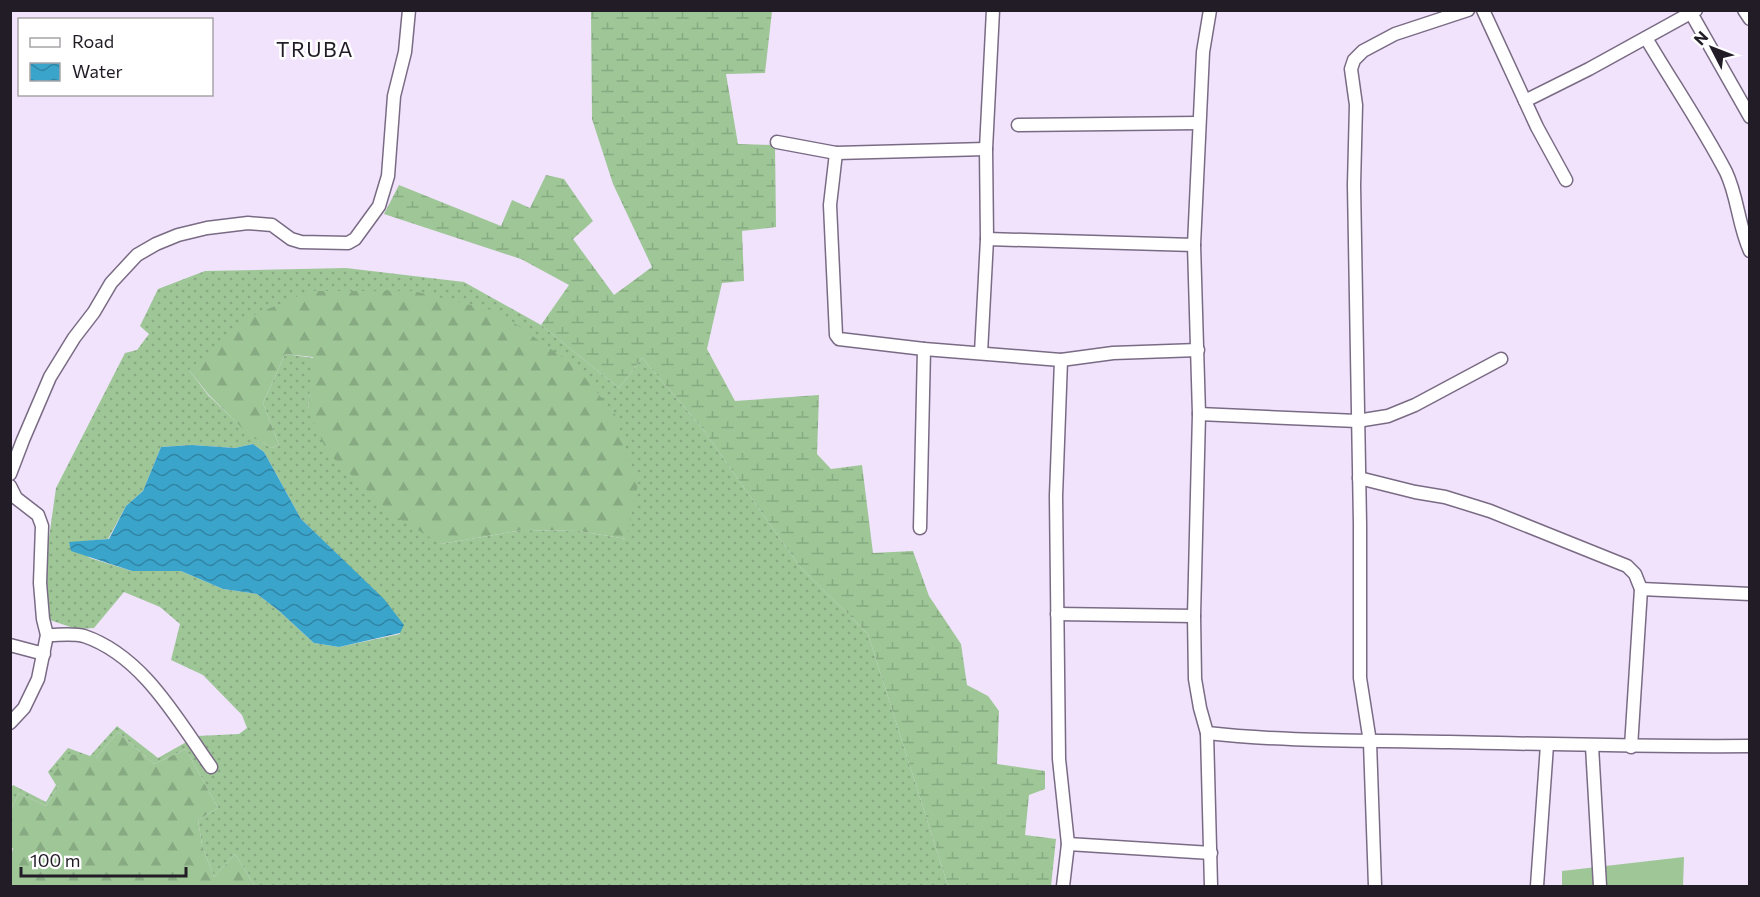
<svg xmlns="http://www.w3.org/2000/svg" width="1760" height="897" font-family="Commissioner,sans-serif">
	<style>
		.grass { fill: url(#grass-dots); fill-rule: evenodd }
		.forest { fill: url(#forest-firs) }
		.wetland { fill: url(#wetland-marsh) }
		.pitch { fill: #9ec697 }
		.water { fill: url(#water-waves) }
		.lines { fill: none; stroke-linecap: round; stroke-linejoin: round }
		.street-casing { stroke: #7a6b85; stroke-width: 15 }
		.street { stroke: #fff; stroke-width: 12 }
		.labels { text-anchor: middle; dominant-baseline: central; stroke-width: 5; stroke-linejoin: round; paint-order: stroke }
		.quarter-label { font-size: 21px; letter-spacing: 1.5px; fill: #221c26; stroke: #fff }
	</style>
	<defs>
		<pattern id="grass-dots" width="8" height="8" patternUnits="userSpaceOnUse" patternTransform="scale(1.5)"><rect width="8" height="8" fill="#9ec697"/><path d="M2 2h.1M6 6h.1" fill="none" stroke="#88aa82" stroke-width="1.8" stroke-linecap="round"/></pattern>
		<pattern id="forest-firs" width="22" height="20" patternUnits="userSpaceOnUse" patternTransform="scale(1.5)"><rect width="22" height="20" fill="#9ec697"/><path d="M5 1l3.5 6h-7zM16 11l3.5 6h-7z" fill="#88aa82"/></pattern>
		<pattern id="wetland-marsh" width="20" height="14" patternUnits="userSpaceOnUse" patternTransform="scale(1.5)"><rect width="20" height="14" fill="#9ec697"/><path d="M1 5h8M5 5V1M11 12h8M15 12V8" fill="none" stroke="#88aa82"/></pattern>
		<pattern id="water-waves" width="16" height="10" patternUnits="userSpaceOnUse" patternTransform="scale(1.5)"><rect width="16" height="10" fill="#3aa4cb"/><path d="M0 5q4-4 8 0t8 0" fill="none" stroke="#3085a5"/></pattern>
	</defs>
	<rect width="100%" height="100%" fill="#f0e3fb"/>
	<path class="grass" d="M 346,268 L 464,282 L 541,325 L 619,388 L 642,358 L 702,428 L 800,567 L 868,634 L 948,886 L 255,886 L 235,854 L 214,877 L 202,845 L 198,820 L 218,808 L 186,749 L 154,764 L 118,732 L 96,758 L 59,786 L 46,806 L 19,793 L 11,809 L 11,788 L 13,785 L 46,802 L 56,785 L 48,772 L 68,748 L 90,756 L 117,726 L 158,758 L 197,736 L 239,734 L 247,728 L 242,715 L 203,675 L 171,660 L 180,624 L 160,607 L 124,592 L 94,628 L 76,629 L 50,620 L 45,566 L 56,488 L 125,353 L 137,350 L 149,334 L 140,326 L 158,289 L 205,271 ZM 499,312 L 626,539 L 579,531 L 523,530 L 441,544 L 308,409 L 314,358 L 285,354 L 263,403 L 279,445 L 272,448 L 251,436 L 208,395 L 189,370 ZM 253,444 L 264,452 L 301,519 L 383,599 L 400,634 L 339,647 L 314,643 L 278,610 L 257,594 L 223,589 L 181,571 L 132,571 L 90,558 L 69,543 L 108,539 L 126,506 L 143,491 L 161,447 L 192,445 L 235,448 Z"/>
	<g class="forest">
		<path d="M 310,291 L 413,291 L 499,312 L 576,367 L 615,414 L 638,485 L 626,539 L 579,531 L 523,530 L 441,544 L 393,515 L 327,452 L 308,409 L 313,357 L 285,354 L 263,403 L 279,445 L 272,448 L 250,436 L 208,394 L 189,370 L 242,320 Z"/>
		<path d="M 118,732 L 154,764 L 186,749 L 218,808 L 198,820 L 202,845 L 214,877 L 235,854 L 255,886 L 12,886 C 8,876 9,859 13,849 L 11,846 L 11,809 L 19,793 L 46,806 L 59,786 L 53,775 L 68,754 L 96,758 Z"/>
	</g>
	<path class="wetland" d="M 591,11 L 772,11 L 765,73 L 726,74 L 738,144 L 775,145 L 776,227 L 742,231 L 744,281 L 722,283 L 707,349 L 735,401 L 819,395 L 817,454 L 831,469 L 862,465 L 873,553 L 913,551 L 929,596 L 961,644 L 967,685 L 988,696 L 999,711 L 997,764 L 1045,771 L 1045,789 L 1029,795 L 1025,835 L 1056,839 L 1051,886 L 948,886 L 868,634 L 800,567 L 702,428 L 642,358 L 619,388 L 541,325 L 569,285 L 521,259 L 384,214 L 399,185 L 501,226 L 512,200 L 530,208 L 546,175 L 564,179 L 593,221 L 573,239 L 614,295 L 652,267 L 613,184 L 592,119 Z"/>
	<path class="pitch" d="M 1684,857 L 1683,886 L 1562,886 L 1562,871 Z"/>
	<path class="water" d="M 253,444 L 264,452 L 301,519 L 384,599 L 404,625 L 400,633 L 339,647 L 314,643 L 278,610 L 257,594 L 223,589 L 181,571 L 132,571 L 71,551 L 69,542 L 109,539 L 126,506 L 143,491 L 161,447 L 192,445 L 235,448 Z"/>
	<g class="lines">
		<g class="street-casing">
			<g id="street">
				<path d="M 1210,10 L 1203,52 L 1194,245 L 1199,414 L 1194,616 L 1195,679 L 1200,708 L 1207,733 C 1287,742 1368,740 1449,742 C 1549,744 1649,747 1750,746"/>
				<path d="M 1483,10 L 1537,127 L 1566,180"/>
				<path d="M 1744,10 L 1750,19"/>
				<path d="M 1691,13 L 1750,117"/>
				<path d="M 1646,38 C 1672,82 1702,126 1726,172 C 1738,197 1738,225 1750,251"/>
				<path d="M 1525,101 L 1589,69 L 1696,10"/>
				<path d="M 1018,125 L 1199,123"/>
				<path d="M 777,142 L 836,153 L 986,149"/>
				<path d="M 836,153 L 830,205 L 836,335 L 839,339 L 924,349 L 1061,360 L 1113,353 L 1198,350"/>
				<path d="M 987,239 L 1194,245"/>
				<path d="M 981,353 L 987,239 L 986,149 L 993,10"/>
				<path d="M 1061,360 L 1056,496 L 1059,759 L 1068,844 L 1063,886"/>
				<path d="M 1199,414 L 1357,421 L 1388,416 L 1415,405 L 1501,359"/>
				<path d="M 10,474 L 23,440 L 50,377 L 74,338 L 94,312 L 111,283 L 137,255 L 156,244 L 178,235 L 207,228 L 248,223 L 272,225 L 291,239 L 301,242 L 348,243 L 355,239 L 379,206 L 388,176 L 394,96 L 405,52 L 409,10"/>
				<path d="M 1359,478 L 1415,492 L 1445,497 L 1490,511 L 1627,566 L 1635,574 L 1641,589 L 1631,747"/>
				<path d="M 10,486 L 16,498 L 38,515 L 42,526 L 40,583 L 43,619 L 47,635 L 38,679 L 24,708 L 10,723"/>
				<path d="M 920,528 L 924,349"/>
				<path d="M 1641,589 L 1750,594"/>
				<path d="M 1057,614 L 1194,616"/>
				<path d="M 47,635 C 59,635 74,633 84,636 C 143,656 177,719 211,767"/>
				<path d="M 10,645 L 44,654"/>
				<path d="M 1207,733 L 1211,886"/>
				<path d="M 1592,746 L 1600,886"/>
				<path d="M 1068,844 L 1211,853"/>
				<path d="M 1375,886 L 1370,742 L 1360,678 L 1360,524 L 1354,185 L 1356,105 L 1351,69 L 1354,60 L 1363,51 L 1395,34 L 1468,10"/>
				<path d="M 1537,886 L 1547,745"/>
			</g>
		</g>
		<use href="#street" class="street"/>
	</g>
	<g class="labels">
		<g class="quarter-label">
			<text x="315" y="48">TRUBA</text>
		</g>
	</g>
	<rect width="1760" height="897" fill="none" stroke="#221c26" stroke-width="24"/>
	<rect x="18" y="18" width="195" height="78" fill="#ffffff" stroke="#a7a4a8" stroke-width="1.5"/>
	<rect x="30" y="38" width="30" height="9" fill="#ffffff" stroke="#a7a4a8" stroke-width="1.5"/>
	<text x="72" y="48" font-size="18" fill="#221c26">Road</text>
	<rect x="30" y="63" width="30" height="18" fill="url(#water-waves)" stroke="#a7a4a8" stroke-width="1.5"/>
	<text x="72" y="78" font-size="18" fill="#221c26">Water</text>
	<g transform="translate(1712 48) rotate(312)" stroke="#ffffff" stroke-width="4.5" paint-order="stroke">
	<path d="M0-4.5L10 22L0 15L-10 22Z" fill="#221c26"/>
	<text y="-9" font-size="16" font-weight="bold" text-anchor="middle" fill="#221c26">N</text>
	</g>
	<path d="M21 867v9h165v-9" fill="none" stroke="#221c26" stroke-width="3"/>
	<text x="30" y="867" font-size="18" fill="#221c26" stroke="#ffffff" stroke-width="4.5" paint-order="stroke">100 m</text>
</svg>
